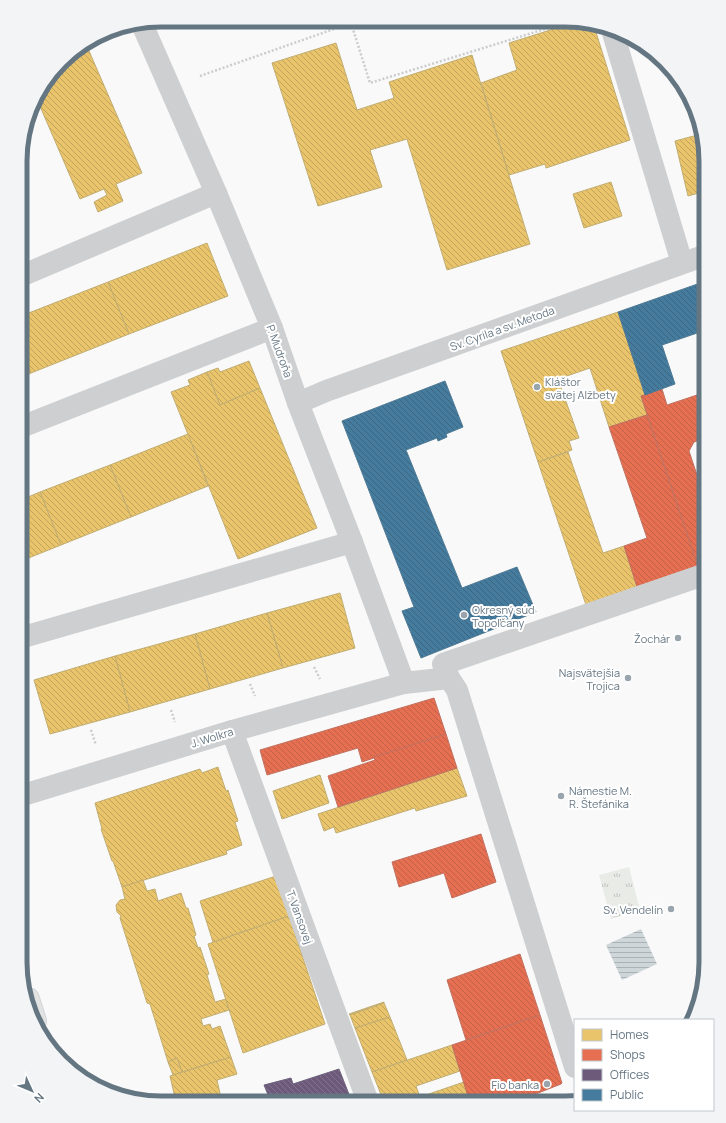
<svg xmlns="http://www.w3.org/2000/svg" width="726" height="1123" font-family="Manrope,sans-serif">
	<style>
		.grass { fill: url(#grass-tufts) }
		.water { fill: url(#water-rules) }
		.homes { fill: url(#homes-back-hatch); stroke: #c1ad72 }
		.shops { fill: url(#shops-back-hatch); stroke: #c07160 }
		.offices { fill: url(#offices-back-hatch); stroke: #6b627d }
		.public { fill: url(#public-back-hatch); stroke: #4f7a95 }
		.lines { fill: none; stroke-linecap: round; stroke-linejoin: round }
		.major-casing { stroke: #d5d6d7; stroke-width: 24 }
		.path { stroke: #cbcccd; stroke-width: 2.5; stroke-dasharray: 2 2; stroke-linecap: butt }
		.minor { stroke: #cecfd0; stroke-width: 22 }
		.major { stroke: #e1e2e2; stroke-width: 22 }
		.poi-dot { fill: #99a4ac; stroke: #fff; stroke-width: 1.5 }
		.labels { text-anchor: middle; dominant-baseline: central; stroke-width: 4; stroke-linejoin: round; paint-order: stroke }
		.street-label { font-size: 11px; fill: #657683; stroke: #fff }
		.poi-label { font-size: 11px; fill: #657683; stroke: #fff; text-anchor: end }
		.rim { fill: none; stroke: #657683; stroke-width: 5 }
	</style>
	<defs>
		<pattern id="grass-tufts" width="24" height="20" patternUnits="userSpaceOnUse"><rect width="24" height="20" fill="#e8ebe6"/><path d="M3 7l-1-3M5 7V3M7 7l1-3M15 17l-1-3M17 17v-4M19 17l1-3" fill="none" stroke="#c0c3c0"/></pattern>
		<pattern id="water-rules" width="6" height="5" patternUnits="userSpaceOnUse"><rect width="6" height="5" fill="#ced6d9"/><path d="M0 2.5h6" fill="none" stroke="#abb2b5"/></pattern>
		<pattern id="homes-back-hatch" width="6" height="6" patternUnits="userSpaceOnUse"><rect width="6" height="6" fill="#e9c46a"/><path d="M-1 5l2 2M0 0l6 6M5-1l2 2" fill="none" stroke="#c0a45d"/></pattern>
		<pattern id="shops-back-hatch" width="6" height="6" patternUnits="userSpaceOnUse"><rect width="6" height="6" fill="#e76f51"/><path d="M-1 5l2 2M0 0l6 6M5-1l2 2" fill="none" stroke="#bf6049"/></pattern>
		<pattern id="offices-back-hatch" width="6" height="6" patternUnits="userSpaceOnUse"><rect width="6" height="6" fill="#6d597a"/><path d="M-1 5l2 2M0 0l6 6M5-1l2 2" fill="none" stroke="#81728d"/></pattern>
		<pattern id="public-back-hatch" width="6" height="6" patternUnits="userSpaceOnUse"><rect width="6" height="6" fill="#457b9d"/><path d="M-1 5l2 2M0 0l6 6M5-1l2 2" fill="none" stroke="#3b6580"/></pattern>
	</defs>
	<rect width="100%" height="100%" fill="#f9f9f9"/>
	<path class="grass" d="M 629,867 L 640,910 L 611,919 L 599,875 Z"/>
	<path class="water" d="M 641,929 L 657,964 L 622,980 L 606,945 Z"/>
	<g class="homes">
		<path d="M 579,21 L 583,21 L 594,26 L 630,140 L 546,168 L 545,164 L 509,175 L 481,83 L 517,70 L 509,43 Z"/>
		<path d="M 336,43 L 357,110 L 394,98 L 389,82 L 472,55 L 530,244 L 447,270 L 407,139 L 370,150 L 382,187 L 318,206 L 272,63 Z"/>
		<path d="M 86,44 L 142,173 L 116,184 L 123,201 L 98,212 L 94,202 L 107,195 L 104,189 L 80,199 L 36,97 L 68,55 Z"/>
		<path d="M 701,134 L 706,161 L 706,191 L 688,196 L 675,141 Z"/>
		<path d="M 611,182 L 622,216 L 584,228 L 573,194 Z"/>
		<path d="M 207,243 L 228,296 L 129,334 L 108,282 Z"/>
		<path d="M 108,282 L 129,334 L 31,373 L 21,348 L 21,316 Z"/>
		<path d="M 618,312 L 645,395 L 641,396 L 647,415 L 609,427 L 590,368 L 558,379 L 579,438 L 569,441 L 572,450 L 538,462 L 501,351 Z"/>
		<path d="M 706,330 L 706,350 L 703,348 L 698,333 Z"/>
		<path d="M 21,348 L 31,373 L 21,377 Z"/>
		<path d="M 249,361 L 260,388 L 220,405 L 207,372 L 218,368 L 220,372 Z"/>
		<path d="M 207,372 L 220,405 L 260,388 L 317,528 L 238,559 L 171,392 L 190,385 L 188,380 Z"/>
		<path d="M 188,434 L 208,486 L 131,517 L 110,465 Z"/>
		<path d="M 568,452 L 603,553 L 624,546 L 639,593 L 588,611 L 538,462 Z"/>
		<path d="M 110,465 L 131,517 L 61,545 L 40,492 Z"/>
		<path d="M 40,492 L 61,545 L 21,561 L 21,500 Z"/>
		<path d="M 340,593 L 355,648 L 283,668 L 267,613 Z"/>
		<path d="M 267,613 L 283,668 L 210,689 L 195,634 Z"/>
		<path d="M 195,634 L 210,689 L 130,712 L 115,656 Z"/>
		<path d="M 115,656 L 130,712 L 50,734 L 34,680 Z"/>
		<path d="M 218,767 L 226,791 L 228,790 L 238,821 L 235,822 L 242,845 L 226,851 L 227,854 L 122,887 L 113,861 L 112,861 L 101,829 L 102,829 L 95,803 L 200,769 L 202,773 Z"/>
		<path d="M 457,768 L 467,796 L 416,811 L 415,808 L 336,833 L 334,827 L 324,831 L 318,814 Z"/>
		<path d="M 320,775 L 329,803 L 282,819 L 273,791 Z"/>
		<path d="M 276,876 L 289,916 L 213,942 L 200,901 Z"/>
		<path d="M 143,880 L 147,891 L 155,889 L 158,901 L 181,893 L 186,908 L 188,908 L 196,935 L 194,936 L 198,948 L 200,947 L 209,974 L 207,975 L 215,1002 L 226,999 L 229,1010 L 201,1019 L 203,1026 L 210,1024 L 212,1029 L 220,1026 L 231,1057 L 182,1072 L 177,1058 L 168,1062 L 150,1004 L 147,1003 L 120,918 L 121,916 L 117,912 L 116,905 L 120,900 L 125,899 L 122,887 Z"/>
		<path d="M 289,916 L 325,1024 L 243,1053 L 208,944 Z"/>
		<path d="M 384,1002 L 384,1003 L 350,1015 L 349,1014 Z"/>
		<path d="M 384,1003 L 390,1017 L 355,1028 L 350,1015 Z"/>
		<path d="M 390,1017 L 407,1060 L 372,1072 L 355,1028 Z"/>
		<path d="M 452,1045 L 460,1071 L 416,1086 L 420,1097 L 464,1082 L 470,1103 L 384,1102 L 372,1072 Z"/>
		<path d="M 231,1057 L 237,1074 L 217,1080 L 222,1102 L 176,1102 L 170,1076 Z"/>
		<path d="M 177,1058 L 182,1072 L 173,1075 L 168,1062 Z"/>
		<path d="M 265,1095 L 267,1102 L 241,1102 Z"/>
	</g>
	<g class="shops">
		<path d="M 662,389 L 667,405 L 706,392 L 706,438 L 694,442 L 689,451 L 706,502 L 706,571 L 700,573 L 641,396 Z"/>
		<path d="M 647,415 L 700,573 L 639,593 L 624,546 L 647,538 L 609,427 Z"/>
		<path d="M 434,698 L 446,734 L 362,762 L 358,748 L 267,775 L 260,750 Z"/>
		<path d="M 446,734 L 457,768 L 338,807 L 328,776 L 375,760 L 374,757 Z"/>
		<path d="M 481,834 L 496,882 L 452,898 L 444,873 L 399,887 L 392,862 Z"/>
		<path d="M 520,954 L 540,1015 L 466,1040 L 447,980 Z"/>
		<path d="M 540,1015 L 562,1083 L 561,1084 L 513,1103 L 470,1103 L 452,1045 Z"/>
	</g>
	<path class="offices" d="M 339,1069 L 352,1102 L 271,1102 L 264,1085 L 291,1078 L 293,1084 Z"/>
	<g class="public">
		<path d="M 706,281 L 706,330 L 662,345 L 675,384 L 645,395 L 618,312 Z"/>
		<path d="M 445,381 L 463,427 L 446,434 L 447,437 L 438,441 L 437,438 L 406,450 L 462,588 L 517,567 L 536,612 L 421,658 L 402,611 L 414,607 L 342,421 Z"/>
	</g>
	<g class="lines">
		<g class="major-casing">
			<path id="major" d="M 28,999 L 35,1021"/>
		</g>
		<g class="path">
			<path d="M 200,76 L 351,23 L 370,83 L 571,21"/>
			<path d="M 314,667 L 320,679"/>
			<path d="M 250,684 L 255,696"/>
			<path d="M 171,710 L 175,722"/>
			<path d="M 91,730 L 96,745"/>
		</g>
		<g class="minor">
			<path d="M 142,24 L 216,193 L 272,328 L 298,403 L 352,542 L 404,683"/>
			<path d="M 613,33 L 682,263"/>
			<path d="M 21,276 L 216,193"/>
			<path d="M 298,403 L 326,391 L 706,255"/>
			<path d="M 21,427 L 272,328"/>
			<path d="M 20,638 L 352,542"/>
			<path d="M 232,731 L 368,1102"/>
			<path d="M 20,796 L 232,731 L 404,683 L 449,678"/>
			<path d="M 575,1067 L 457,690 L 449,678 L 443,664 L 706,574"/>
		</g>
		<use href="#major" class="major"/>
	</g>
	<g class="poi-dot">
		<circle cx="537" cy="387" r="4"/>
		<circle cx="464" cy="615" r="4"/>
		<circle cx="678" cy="638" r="4"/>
		<circle cx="628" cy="678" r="4"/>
		<circle cx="561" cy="796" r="4"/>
		<circle cx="671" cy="909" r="4"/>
		<circle cx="547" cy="1084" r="4"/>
	</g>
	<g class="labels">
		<g class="street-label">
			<text transform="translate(502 328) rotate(-20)">Sv. Cyrila a sv. Metoda</text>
			<text transform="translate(280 351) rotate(70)">P. Mudroňa</text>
			<text transform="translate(212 737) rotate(-17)">J. Wolkra</text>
			<text transform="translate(300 917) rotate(70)">T. Vansovej</text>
		</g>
		<g class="poi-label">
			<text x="545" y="381" text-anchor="start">Kláštor<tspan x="545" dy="13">svätej Alžbety</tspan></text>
			<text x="472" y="609" text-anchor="start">Okresný súd<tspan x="472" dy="13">Topoľčany</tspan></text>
			<text x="670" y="638">Žochár</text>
			<text x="620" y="672">Najsvätejšia<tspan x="620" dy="13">Trojica</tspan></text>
			<text x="569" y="790" text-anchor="start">Námestie M.<tspan x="569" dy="13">R. Štefánika</tspan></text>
			<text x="663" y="909">Sv. Vendelín</text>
			<text x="539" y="1084">Fio banka</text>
		</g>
	</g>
	<path d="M0 0H726V1123H0ZM161 27H565A134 134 0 0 1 699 161V962A134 134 0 0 1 565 1096H161A134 134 0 0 1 27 962V161A134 134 0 0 1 161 27Z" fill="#f3f4f5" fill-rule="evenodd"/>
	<path class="rim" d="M161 27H565A134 134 0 0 1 699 161V962A134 134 0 0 1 565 1096H161A134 134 0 0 1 27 962V161A134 134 0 0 1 161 27Z"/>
	<rect x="574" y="1019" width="140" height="92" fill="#ffffff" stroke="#c1c8cd"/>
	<rect x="582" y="1029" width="20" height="12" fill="#e9c46a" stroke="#c1c8cd"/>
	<text x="610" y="1039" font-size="12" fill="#657683">Homes</text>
	<rect x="582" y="1049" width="20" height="12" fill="#e76f51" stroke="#c1c8cd"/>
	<text x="610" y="1059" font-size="12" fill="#657683">Shops</text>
	<rect x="582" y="1069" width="20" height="12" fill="#6d597a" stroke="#c1c8cd"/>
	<text x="610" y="1079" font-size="12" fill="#657683">Offices</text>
	<rect x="582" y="1089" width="20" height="12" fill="#457b9d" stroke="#c1c8cd"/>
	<text x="610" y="1099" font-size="12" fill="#657683">Public</text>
	<g transform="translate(32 1091) rotate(134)" stroke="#ffffff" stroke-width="3" paint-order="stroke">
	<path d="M0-3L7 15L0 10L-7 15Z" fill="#657683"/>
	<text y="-6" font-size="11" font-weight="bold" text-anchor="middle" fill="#657683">N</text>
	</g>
</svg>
